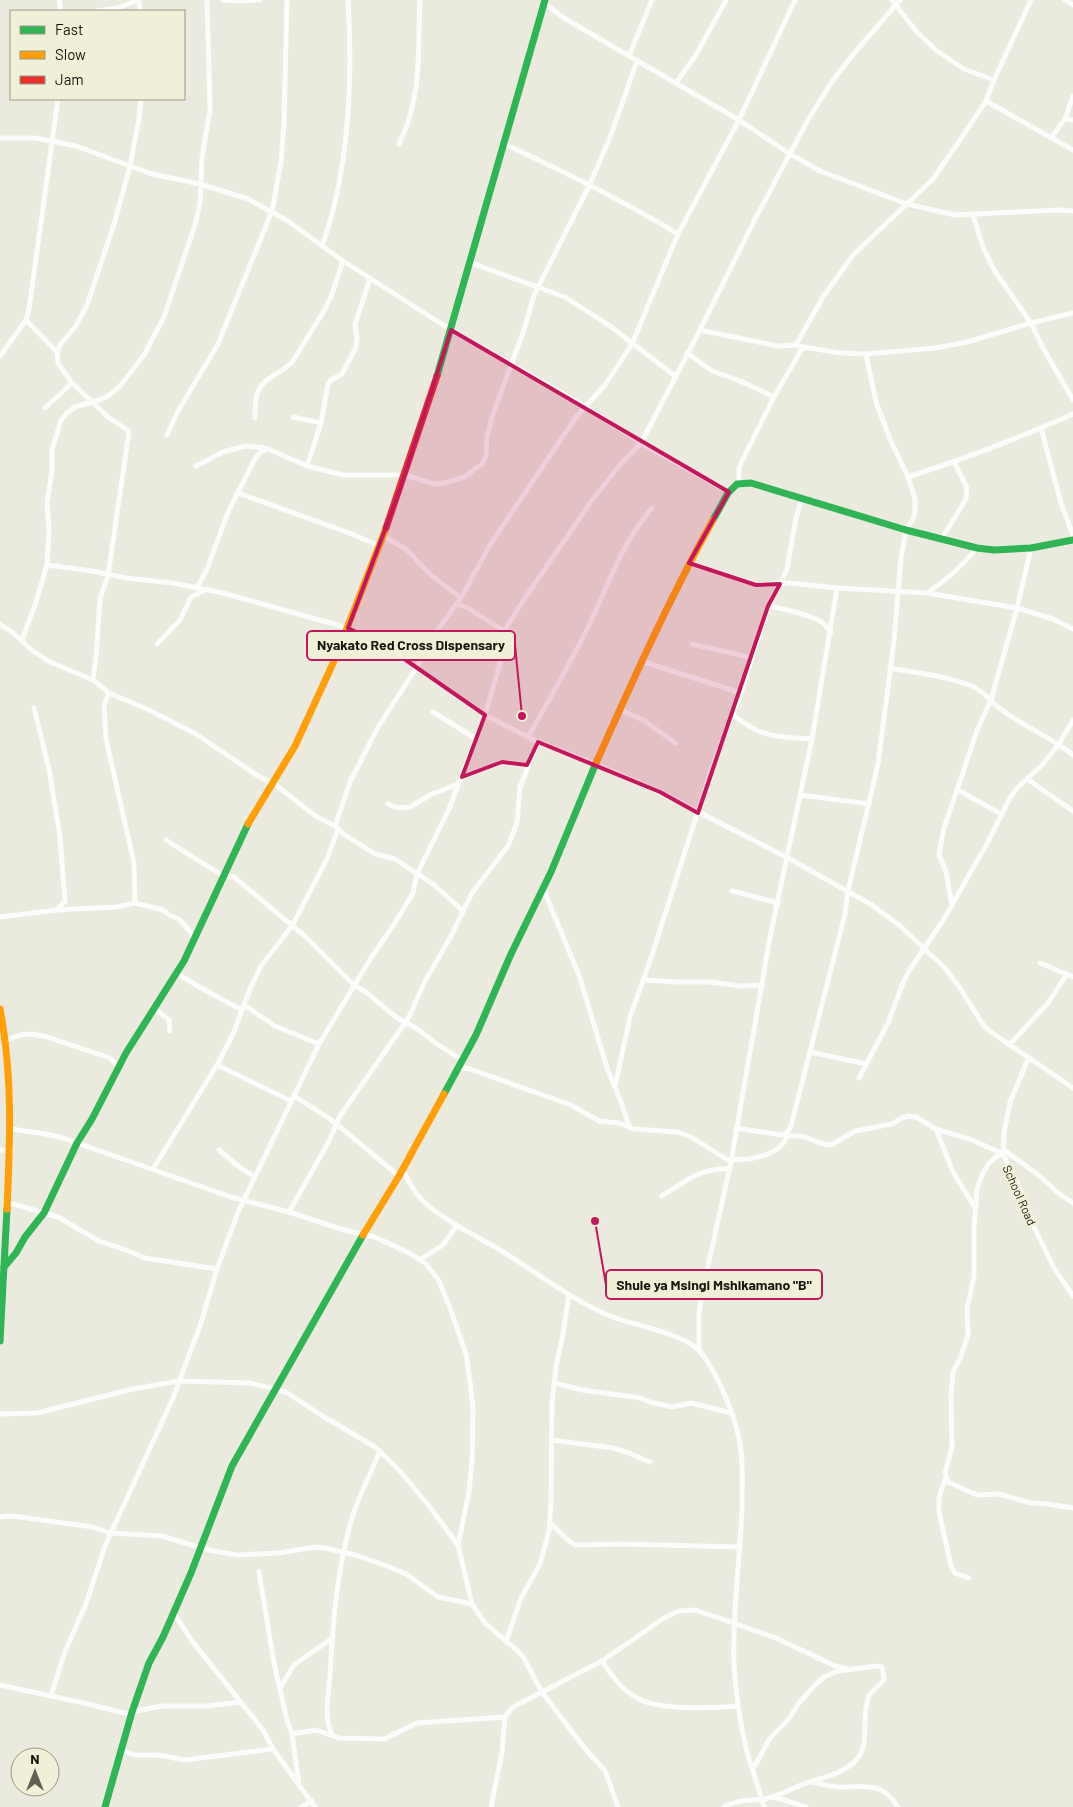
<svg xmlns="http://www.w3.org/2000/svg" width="1073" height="1807" font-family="Barlow,sans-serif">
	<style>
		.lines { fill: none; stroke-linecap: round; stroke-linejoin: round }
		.street { stroke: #fcfcfa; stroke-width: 5 }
		.fast { stroke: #30b455; stroke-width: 7 }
		.slow { stroke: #ff9f0a; stroke-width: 7 }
		.jam { stroke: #e5322d; stroke-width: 7 }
		.marked { fill: #c2185b; fill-opacity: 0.2; stroke: #c2185b; stroke-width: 4; stroke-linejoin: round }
		.labels { text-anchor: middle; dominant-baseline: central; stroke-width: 5; stroke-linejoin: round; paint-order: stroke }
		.street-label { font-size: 12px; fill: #17160e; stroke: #f0efd8 }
		.leader { fill: none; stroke: #c2185b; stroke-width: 2 }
		.callout-dot { fill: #c2185b; stroke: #f0efd8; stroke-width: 2 }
		.callout { fill: #f0efd8; stroke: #c2185b; stroke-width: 2 }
		.callout-label { font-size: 14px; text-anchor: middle; font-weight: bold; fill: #17160e }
	</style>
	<rect width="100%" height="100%" fill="#eaeade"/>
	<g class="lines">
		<g class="street">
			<path d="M 59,0 L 61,11"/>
			<path d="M 139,0 L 140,11"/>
			<path d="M 223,0 L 235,1 L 260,0"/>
			<path d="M 892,0 L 916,31 L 937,51 L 964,69 L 994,80"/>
			<path d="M 1065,0 L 1073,5"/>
			<path d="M 544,3 L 564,18 L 739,120 L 790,154 L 820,171 L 907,204 L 955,215 L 1060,210 L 1073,211"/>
			<path d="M 96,11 L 118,8 L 138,0"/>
			<path d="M 629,56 L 652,0"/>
			<path d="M 676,83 L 696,55 L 726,0"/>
			<path d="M 986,101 L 1073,150"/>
			<path d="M 1065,119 L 1073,120"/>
			<path d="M 0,138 L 35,138 L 76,146 L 152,174 L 200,184 L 248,199 L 288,221 L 343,261 L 451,330 L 586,407 L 641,443 L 729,492"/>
			<path d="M 1051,138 L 1065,119 L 1073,96"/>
			<path d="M 399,144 C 403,135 408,125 410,115 C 421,79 418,38 420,0"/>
			<path d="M 505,144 C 564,172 622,200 678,234"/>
			<path d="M 973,215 L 983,247 L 994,270 L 1031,323 L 1043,348 L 1073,400"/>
			<path d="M 322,246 C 349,172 353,78 348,0"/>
			<path d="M 471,263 L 565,297 L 610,326 L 675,376"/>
			<path d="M 26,320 L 57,352"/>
			<path d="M 700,330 L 777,346 L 796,345"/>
			<path d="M 803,347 L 841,353 L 866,354 L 936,348 L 967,342 L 1031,323 L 1073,313"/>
			<path d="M 687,353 L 712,371 L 740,381 L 774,397"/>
			<path d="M 0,356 L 26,320 L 29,309 L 58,99"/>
			<path d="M 45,408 L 72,383"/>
			<path d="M 293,417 L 321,423"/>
			<path d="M 255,418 C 255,397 255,386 274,375 C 281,371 288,367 293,361 L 325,309 L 332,294 L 343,261"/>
			<path d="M 1041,428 L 1061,503 L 1073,535"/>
			<path d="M 167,435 L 178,411 L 218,344 L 272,211 L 281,162 L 284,123 L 287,0"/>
			<path d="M 196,466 L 223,452 L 245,446 L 266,448"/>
			<path d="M 307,466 L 321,423 L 328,384 L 331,380 L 342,374 L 356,347 L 357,338 L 355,325 L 370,278"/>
			<path d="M 908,477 C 964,459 1019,438 1073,414"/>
			<path d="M 739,483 L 739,469 L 741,463 L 774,397 L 803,347 L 796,345 L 823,297 L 853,255 L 933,179 L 962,137 L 986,101 L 994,80 L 1031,0"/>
			<path d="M 238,493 L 352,534 L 380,546"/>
			<path d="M 383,536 L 406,549 L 431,575 L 461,598"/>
			<path d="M 941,540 L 966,499 L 967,488 L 954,462"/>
			<path d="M 689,563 L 756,585 L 790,583 L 837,588 L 927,593 L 1017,608 L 1053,619 L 1073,629"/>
			<path d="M 47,565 L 92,571 L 126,578 L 173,583 L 223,593 L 348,628 L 377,642 L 387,647 L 485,715 L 538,742 L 596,764 L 660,792 L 788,858 L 872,905 L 899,925 L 944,967 L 960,988 L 984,1026 L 991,1032 L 1073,1088"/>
			<path d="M 197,588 L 207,569 L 229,510 L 256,457 L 262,451 L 268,449 L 307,466 L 343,475 L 405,475 L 434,484 L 445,483 L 464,477 L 482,464 L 486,456 L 487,437 L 492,417 L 525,327 L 534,295 L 590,184 L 611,135 L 637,61"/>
			<path d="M 927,593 C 947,580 962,566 977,548"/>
			<path d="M 768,606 C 781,608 812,615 823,623 C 826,625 828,629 831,633"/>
			<path d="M 0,624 L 12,632 L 34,652 L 50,662 L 93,680 L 109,693 L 149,710 L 196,734 L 258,776 L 273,783 L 317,817 L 335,826"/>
			<path d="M 504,631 L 525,598 L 592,500 L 621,464 L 641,443 L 700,330 L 755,219 L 808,120 L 831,83 L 850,58 L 900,0"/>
			<path d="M 22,640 L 35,605 L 47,565 L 49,529 L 47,503 L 52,471 L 52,450 L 61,420 L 67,413 L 75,407 L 102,399 L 111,394 L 120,386 L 144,355 L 164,317 L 196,222 L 200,202 L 202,157 L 210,109 L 207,0"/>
			<path d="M 157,644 L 180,620 L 191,597 L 205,590"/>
			<path d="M 692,644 L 753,658"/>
			<path d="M 641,661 L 741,693"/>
			<path d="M 890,668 C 917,673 946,676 972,686 C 984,691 991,703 1002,710 C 1024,727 1051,737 1073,755"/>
			<path d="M 93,680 L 96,658 L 100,599 L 108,576 L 129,431 L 108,417 L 72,383 L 58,363 L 57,352 L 60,345 L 75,327 L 87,305 L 114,224 L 130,166 L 139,119 L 141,99"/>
			<path d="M 109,693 L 104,705 L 106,739 L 134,863 L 135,903"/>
			<path d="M 34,708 L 49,769 L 60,837 L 65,901 L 57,910"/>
			<path d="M 621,710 L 645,721 L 675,743"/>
			<path d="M 433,712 L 475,738"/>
			<path d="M 733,715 C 762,738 776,737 812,739"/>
			<path d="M 528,737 C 549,700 570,664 589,625 C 608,586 622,542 652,508"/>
			<path d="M 462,777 L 502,762 L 527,765"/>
			<path d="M 1027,779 L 1073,811"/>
			<path d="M 958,790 L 1001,814"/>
			<path d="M 801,795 L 869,804"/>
			<path d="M 388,804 L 398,808 L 410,807 L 430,795 L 458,784"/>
			<path d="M 166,840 L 223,876 L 234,877 L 308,939 L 355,986 L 366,992 L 396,1017 L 419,1030 L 437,1044 L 462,1060"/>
			<path d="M 544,885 L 547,898 L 579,975 L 607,1068 L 621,1102 L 630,1128"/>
			<path d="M 732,891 L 778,903"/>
			<path d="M 952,906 L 946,871 L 939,855 L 940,848 L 944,828 L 978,728 L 991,700 L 1017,608 L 1031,548"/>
			<path d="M 463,911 L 433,884 L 395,859 L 375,854 L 345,835 L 335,826 L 350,782 L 377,729 L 416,668 L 438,629 L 461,598 L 490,545 L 576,417 L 605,385 L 632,344 L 678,234 L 739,120 L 795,0"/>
			<path d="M 0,917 L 57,910 L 116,907 L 135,903 L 163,910 L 171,916 L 179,919 L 195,937"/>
			<path d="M 1040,963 L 1073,977"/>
			<path d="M 176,973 L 210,993 L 242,1010"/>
			<path d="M 644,980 L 675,982 L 710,982 L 740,986 L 763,985"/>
			<path d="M 244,1005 L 275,1026 L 319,1044"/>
			<path d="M 155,1009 L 169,1020 L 170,1031"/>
			<path d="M 6,1040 L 20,1035 L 32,1034 L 47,1037 L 110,1058 L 119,1067"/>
			<path d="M 1009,1045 L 1048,1003 L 1067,974"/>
			<path d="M 810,1052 L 866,1064"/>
			<path d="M 1028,1059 L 1010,1102 L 1004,1133 L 1003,1154 L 1022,1193 L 1035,1229 L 1054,1268 L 1073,1296"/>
			<path d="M 217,1065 L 291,1101"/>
			<path d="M 458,1067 L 470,1069 L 571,1105 L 599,1121 L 619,1123 L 634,1129 L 678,1132 L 691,1137 L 731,1162"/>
			<path d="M 859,1078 L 888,1023 L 903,983 L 909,971 L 944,919 L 989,840 L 1010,798 L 1018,787 L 1042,765 L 1059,744 L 1073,720"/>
			<path d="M 615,1086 L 630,1017 L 652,955 L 712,767 L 741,693 L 768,606 L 780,584 L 787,569 L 796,518 L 802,498"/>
			<path d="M 294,1096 L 329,1118 L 399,1176"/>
			<path d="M 736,1128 L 781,1135 L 787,1133 L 791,1126 L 845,914 L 848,891 L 878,764 L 894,641 L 901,558 L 906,530 L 914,517 L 915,508 L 915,499 L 908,477 L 890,439 L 876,402 L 866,354"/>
			<path d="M 11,1129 L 46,1134 L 63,1138 L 231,1197 L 289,1212 L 344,1230 L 375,1237 L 411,1254 L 425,1263 L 438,1279 L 449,1305 L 466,1354 L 470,1381 L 473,1408 L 472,1461 L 469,1492 L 458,1545"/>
			<path d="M 936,1129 L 953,1172 L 975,1208"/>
			<path d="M 787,1136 L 802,1136 L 823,1144 L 831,1145 L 855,1131 L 892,1124 L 902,1118 L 909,1116 L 916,1117 L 936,1129 L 972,1140 L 1003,1154"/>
			<path d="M 0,1150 L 11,1150"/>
			<path d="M 219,1150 L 239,1167 L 255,1177"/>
			<path d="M 1004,1150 L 1041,1177 L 1058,1193 L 1073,1203"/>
			<path d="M 1003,1154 L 996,1157 L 989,1163 L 982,1175 L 977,1189 L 974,1229 L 974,1277 L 967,1308 L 968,1335 L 961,1356 L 953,1372 L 951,1395 L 952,1447 L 945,1473 L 948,1482 L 977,1495 L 999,1494 L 1031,1503 L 1047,1504 L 1073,1508"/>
			<path d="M 731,1159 C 749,1161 784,1155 787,1134"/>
			<path d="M 153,1169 L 217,1065 L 233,1034 L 250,989 L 261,966 L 292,926 L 327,859 L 338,829"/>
			<path d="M 403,1169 C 408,1181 413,1191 422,1200 C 443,1220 471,1233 495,1247 C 534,1270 570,1300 613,1317 C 636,1326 689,1334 703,1355 C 718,1376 732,1409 738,1434 C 744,1458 742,1484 742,1508 C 740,1561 732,1613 734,1666 C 736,1694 740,1724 747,1752 C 752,1770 759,1788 764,1807"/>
			<path d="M 662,1196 C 683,1182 703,1167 729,1169"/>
			<path d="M 8,1204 L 13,1204 L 58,1217 L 99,1241 L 126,1250 L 145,1258 L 217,1269"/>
			<path d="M 289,1212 L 328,1143 L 340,1116 L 409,1017 L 425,981 L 450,938 L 472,893 L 508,846 L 517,823 L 520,787 L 538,742"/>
			<path d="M 421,1259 L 443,1245 L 457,1225"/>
			<path d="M 699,1349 L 699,1313 L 702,1293 L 731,1162 L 770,937 L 812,739 L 837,588"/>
			<path d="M 554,1383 L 582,1390 L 641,1398 L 650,1402 L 672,1407 L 691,1403 L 731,1413"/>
			<path d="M 0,1414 L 37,1413 L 133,1389 L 179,1381 L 250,1383 L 286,1392 L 321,1415 L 375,1447 L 398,1469 L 426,1502 L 458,1545 L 472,1604 L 485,1623 L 518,1651 L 523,1657 L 542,1692 L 582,1745 L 605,1771 L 618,1807"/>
			<path d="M 552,1440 L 613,1448 L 626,1452 L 650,1462"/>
			<path d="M 945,1479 L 939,1498 L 939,1512 L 951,1566 L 955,1573 L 969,1578"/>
			<path d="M 0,1517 L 12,1516 L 93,1527 L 110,1533 L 162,1536 L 208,1550 L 237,1555 L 279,1553 L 316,1547 L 325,1548 L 355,1555 L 387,1566 L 406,1574 L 438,1597 L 472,1604"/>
			<path d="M 550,1523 L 569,1541 L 575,1545 L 620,1544 L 740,1547"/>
			<path d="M 259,1572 L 274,1663 L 287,1720 L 292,1734 L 299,1785"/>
			<path d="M 173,1612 L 192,1641 L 263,1730 L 273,1749 L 315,1807"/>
			<path d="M 506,1642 L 521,1598 L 540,1564 L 549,1531 L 551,1504 L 552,1403 L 556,1366 L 563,1334 L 569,1294"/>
			<path d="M 602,1661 C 612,1676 623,1692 641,1700 C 661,1710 715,1708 738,1706"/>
			<path d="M 0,1685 L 88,1704 L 132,1715"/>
			<path d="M 280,1688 L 294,1665 L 331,1639"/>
			<path d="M 51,1696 L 64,1654 L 86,1604 L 105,1546 L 173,1398 L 200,1326 L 217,1269 L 238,1212 L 319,1044 L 371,958 L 395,923 L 413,893 L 417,874 L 449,809 L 485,715 L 506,642 L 506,635 L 504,631 L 468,608 L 457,604"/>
			<path d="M 132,1712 L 161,1706 L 208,1706 L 240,1702"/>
			<path d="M 292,1734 L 316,1730 L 339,1738 L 384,1739 L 417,1723 L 505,1717 L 513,1707 L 602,1661 L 664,1618 L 679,1611 L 695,1610 L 716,1617 L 776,1638 L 835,1666 L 848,1669"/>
			<path d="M 332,1735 C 323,1716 329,1694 330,1674 C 333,1621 337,1569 352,1518 C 359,1495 371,1473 380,1451"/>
			<path d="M 121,1750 L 135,1755 L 158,1755 L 185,1760 L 273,1749"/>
			<path d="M 812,1782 C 821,1784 830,1787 839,1787 C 866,1787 881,1781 898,1807"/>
			<path d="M 774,1797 L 806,1807"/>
			<path d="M 301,1807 L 312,1801"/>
			<path d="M 491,1807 L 502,1752 L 505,1717"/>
			<path d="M 724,1807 C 737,1799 751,1801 765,1799 C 778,1796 789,1790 801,1785 C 819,1778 843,1775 857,1759 C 871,1742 860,1717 869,1696 C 872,1690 880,1686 884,1679 L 882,1667 L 877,1666 L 838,1671 L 824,1677 L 816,1684 L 798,1704 L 789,1719 L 770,1738 L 753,1769"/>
		</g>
		<g class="fast">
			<path d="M 437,376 L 545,0"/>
			<path d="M 713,520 L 728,493 L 737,484 L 751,483 L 906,530 L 977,548 L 994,550 L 1031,548 L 1073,540"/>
			<path d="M 444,1094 L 476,1035 L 511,954 L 551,872 L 596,763"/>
			<path d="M 4,1267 L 16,1253 L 25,1237 L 44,1213 L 77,1143 L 92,1119 L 126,1053 L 184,961 L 248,824"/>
			<path d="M 0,1341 L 7,1209"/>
			<path d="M 105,1807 L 132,1712 L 149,1663 L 163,1637 L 191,1573 L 232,1466 L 363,1235"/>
		</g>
		<g class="slow">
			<path d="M 596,763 C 633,680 669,599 713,520"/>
			<path d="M 248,824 L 295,746 L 335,659 L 386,528"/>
			<path d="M 0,1009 C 13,1076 10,1141 7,1209"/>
			<path d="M 363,1235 L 399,1176 L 444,1094"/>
		</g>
		<path class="jam" d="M 386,528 L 437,376"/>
	</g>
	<path class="marked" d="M 451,330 L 729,492 L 689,563 L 756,585 L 780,584 L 768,606 L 698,813 L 660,792 L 538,742 L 527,765 L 502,762 L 462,777 L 485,715 L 387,647 L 348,628 L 399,492 Z"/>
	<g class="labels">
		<g class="street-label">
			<text transform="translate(1020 1195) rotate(66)">School Road</text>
		</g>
	</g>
	<path class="leader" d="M522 716L515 645M595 1221L606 1285"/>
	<g class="callout-dot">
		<circle cx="522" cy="716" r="5"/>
		<circle cx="595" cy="1221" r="5"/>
	</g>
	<g class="callout">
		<rect x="307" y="631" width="208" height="29" rx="5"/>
		<rect x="606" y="1270" width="216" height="29" rx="5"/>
	</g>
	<g class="callout-label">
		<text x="411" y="650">Nyakato Red Cross Dispensary</text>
		<text x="714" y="1290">Shule ya Msingi Mshikamano "B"</text>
	</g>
	<rect x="10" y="10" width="175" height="90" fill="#f0efd8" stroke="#999887"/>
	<rect x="20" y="26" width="25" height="8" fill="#30b455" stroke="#999887"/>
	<text x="55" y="35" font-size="15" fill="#17160e">Fast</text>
	<rect x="20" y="51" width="25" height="8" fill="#ff9f0a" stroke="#999887"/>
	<text x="55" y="60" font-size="15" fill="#17160e">Slow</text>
	<rect x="20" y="76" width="25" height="8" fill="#e5322d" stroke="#999887"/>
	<text x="55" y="85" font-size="15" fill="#17160e">Jam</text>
	<g transform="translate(35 1772)"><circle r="24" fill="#f0efd8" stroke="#999887"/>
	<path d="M0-4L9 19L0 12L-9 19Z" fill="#616057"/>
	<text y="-8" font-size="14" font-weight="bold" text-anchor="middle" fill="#17160e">N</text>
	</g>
</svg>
